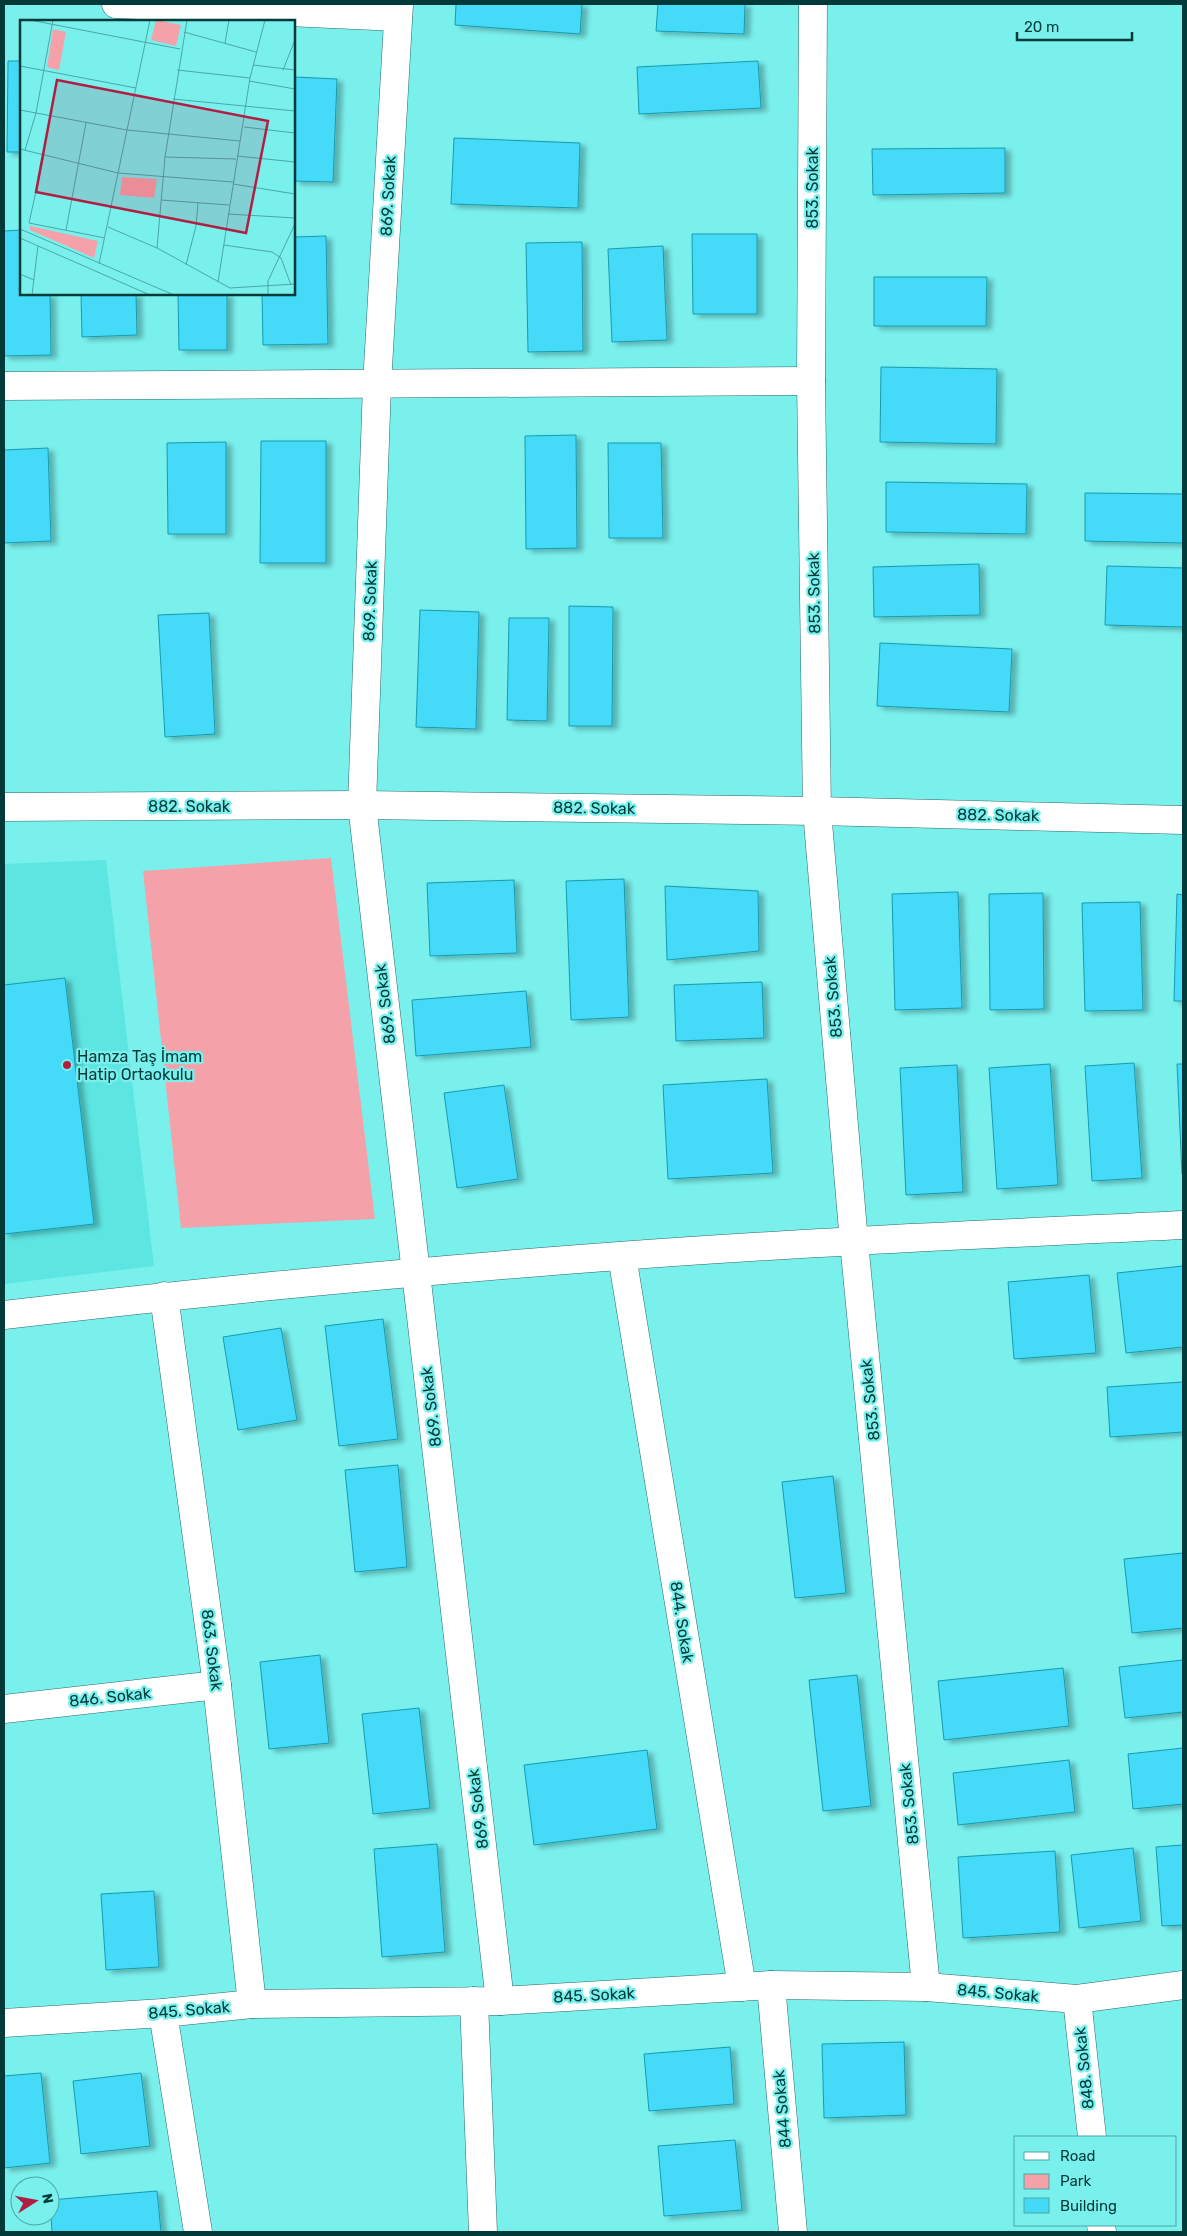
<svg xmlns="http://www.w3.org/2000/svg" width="1187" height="2236" font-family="Rubik,sans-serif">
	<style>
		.built { fill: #5de5e2 }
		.green { fill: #f5a1a9 }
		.building { fill: #44daf7; stroke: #169bb1; filter: url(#shadow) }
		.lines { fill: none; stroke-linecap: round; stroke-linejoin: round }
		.street-casing { stroke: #2a6968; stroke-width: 29 }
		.street { stroke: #fff; stroke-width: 28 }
		.poi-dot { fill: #b11e44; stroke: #7af0ed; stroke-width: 2 }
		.labels { text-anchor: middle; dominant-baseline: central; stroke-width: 4.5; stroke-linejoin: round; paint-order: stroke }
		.street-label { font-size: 16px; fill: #013a39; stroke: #7af0ed }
		.poi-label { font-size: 16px; fill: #013a39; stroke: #7af0ed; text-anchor: start }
		.inset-road { fill: none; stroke: #4aa7a5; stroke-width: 1 }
		.view { fill: #b11e44; fill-opacity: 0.15; stroke: #b11e44; stroke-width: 2.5 }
		.inset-edge { fill: none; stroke: #013a39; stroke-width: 2.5 }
	</style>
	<defs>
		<filter id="shadow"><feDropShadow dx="5.5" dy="3" stdDeviation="2.5" flood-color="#0004"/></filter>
	</defs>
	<rect width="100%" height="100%" fill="#7af0ed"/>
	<path class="built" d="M 106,860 L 154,1266 L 4,1284 L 4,864 Z"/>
	<path class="green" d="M 331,858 L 375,1219 L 181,1228 L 143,871 Z"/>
	<g class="building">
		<path d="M 456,4 L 582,4 L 580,34 L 455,25 Z"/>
		<path d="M 658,4 L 745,4 L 744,34 L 656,31 Z"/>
		<path d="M 8,61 L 21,61 L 21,152 L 7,152 Z"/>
		<path d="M 758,61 L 761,108 L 639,114 L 637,67 Z"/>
		<path d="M 294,77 L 337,79 L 333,182 L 294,181 Z"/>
		<path d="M 454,138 L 580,143 L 578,208 L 451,204 Z"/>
		<path d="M 1005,148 L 1005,193 L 873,195 L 872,149 Z"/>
		<path d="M 21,230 L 21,294 L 50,294 L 51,355 L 4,356 L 4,231 Z"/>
		<path d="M 692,234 L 757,234 L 757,314 L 693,314 Z"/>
		<path d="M 326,236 L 328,344 L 263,345 L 262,294 L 294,294 L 294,237 Z"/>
		<path d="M 582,242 L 583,351 L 528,352 L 526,243 Z"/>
		<path d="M 663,246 L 667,340 L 612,342 L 608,249 Z"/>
		<path d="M 874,277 L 987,277 L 986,326 L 874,326 Z"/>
		<path d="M 81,294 L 136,294 L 137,335 L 82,337 Z"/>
		<path d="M 178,294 L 227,294 L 227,350 L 179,350 Z"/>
		<path d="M 881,367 L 997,369 L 996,444 L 880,442 Z"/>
		<path d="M 576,435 L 577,548 L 526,549 L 525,436 Z"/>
		<path d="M 261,441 L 326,441 L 326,563 L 260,563 Z"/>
		<path d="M 226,442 L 226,534 L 168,534 L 167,443 Z"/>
		<path d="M 608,443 L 661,443 L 663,538 L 609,538 Z"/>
		<path d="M 48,448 L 51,541 L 4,543 L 4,450 Z"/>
		<path d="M 886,482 L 1027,484 L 1026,534 L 886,532 Z"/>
		<path d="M 1085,493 L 1183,494 L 1183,543 L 1085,541 Z"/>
		<path d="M 979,564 L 980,615 L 874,617 L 873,567 Z"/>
		<path d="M 1107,566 L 1183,568 L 1183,627 L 1105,625 Z"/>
		<path d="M 569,606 L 613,607 L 612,726 L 569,726 Z"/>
		<path d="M 420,610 L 479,612 L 476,729 L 416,727 Z"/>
		<path d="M 209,613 L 215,734 L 165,737 L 158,615 Z"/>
		<path d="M 509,618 L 549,618 L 547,721 L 507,720 Z"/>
		<path d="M 880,643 L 1012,649 L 1009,712 L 877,706 Z"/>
		<path d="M 624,879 L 629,1017 L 571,1020 L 566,881 Z"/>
		<path d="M 514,880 L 517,953 L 430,956 L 427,883 Z"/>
		<path d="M 665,886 L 758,891 L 759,951 L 667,960 Z"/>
		<path d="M 958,892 L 962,1008 L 895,1010 L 892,894 Z"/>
		<path d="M 1043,893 L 1044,1009 L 990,1010 L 989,894 Z"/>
		<path d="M 1177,894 L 1183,895 L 1183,1001 L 1174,1001 Z"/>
		<path d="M 1140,902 L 1143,1010 L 1085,1011 L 1082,903 Z"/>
		<path d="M 65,978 L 94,1224 L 4,1234 L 4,985 Z"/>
		<path d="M 762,982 L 764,1038 L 676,1041 L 674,985 Z"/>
		<path d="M 526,991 L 531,1047 L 416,1056 L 412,1000 Z"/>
		<path d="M 1134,1063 L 1142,1178 L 1092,1181 L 1085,1066 Z"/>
		<path d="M 1050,1064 L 1058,1185 L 997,1189 L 989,1068 Z"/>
		<path d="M 1177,1064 L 1183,1064 L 1183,1174 L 1182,1174 Z"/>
		<path d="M 957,1065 L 963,1192 L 906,1195 L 900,1068 Z"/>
		<path d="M 767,1079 L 773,1173 L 668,1179 L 663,1085 Z"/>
		<path d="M 504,1085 L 518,1179 L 457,1188 L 444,1093 Z"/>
		<path d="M 1183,1266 L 1183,1347 L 1126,1353 L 1117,1273 Z"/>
		<path d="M 1089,1275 L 1096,1353 L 1014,1359 L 1008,1282 Z"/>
		<path d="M 383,1319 L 398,1439 L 339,1446 L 325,1326 Z"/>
		<path d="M 281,1328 L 297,1420 L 238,1430 L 223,1337 Z"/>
		<path d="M 1183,1382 L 1183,1432 L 1110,1437 L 1107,1387 Z"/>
		<path d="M 398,1465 L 407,1567 L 355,1572 L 345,1470 Z"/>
		<path d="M 833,1476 L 846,1593 L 795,1598 L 782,1482 Z"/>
		<path d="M 1183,1553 L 1183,1628 L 1132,1633 L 1124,1559 Z"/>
		<path d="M 320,1655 L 329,1743 L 269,1749 L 260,1662 Z"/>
		<path d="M 1183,1660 L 1183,1712 L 1125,1718 L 1119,1667 Z"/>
		<path d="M 1063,1668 L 1069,1726 L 944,1740 L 938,1681 Z"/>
		<path d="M 857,1675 L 871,1806 L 823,1811 L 809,1680 Z"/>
		<path d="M 419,1708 L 430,1808 L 373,1814 L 362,1714 Z"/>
		<path d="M 1183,1748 L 1183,1804 L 1133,1809 L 1128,1754 Z"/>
		<path d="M 647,1750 L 657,1829 L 534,1845 L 524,1765 Z"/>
		<path d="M 1069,1760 L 1075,1812 L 958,1825 L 953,1773 Z"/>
		<path d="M 437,1844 L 445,1952 L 382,1957 L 374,1849 Z"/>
		<path d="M 1183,1845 L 1183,1925 L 1162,1926 L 1156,1847 Z"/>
		<path d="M 1133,1848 L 1141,1921 L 1079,1928 L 1071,1855 Z"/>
		<path d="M 1055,1851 L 1060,1932 L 963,1938 L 958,1857 Z"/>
		<path d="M 154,1891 L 159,1967 L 106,1970 L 101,1894 Z"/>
		<path d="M 904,2042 L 906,2115 L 824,2118 L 822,2044 Z"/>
		<path d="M 730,2047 L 734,2104 L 649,2111 L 644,2054 Z"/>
		<path d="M 41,2073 L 50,2163 L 4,2168 L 4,2076 Z"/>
		<path d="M 141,2073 L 150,2146 L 81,2154 L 73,2081 Z"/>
		<path d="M 735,2140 L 742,2210 L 664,2216 L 658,2146 Z"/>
		<path d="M 157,2191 L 161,2232 L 52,2232 L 50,2200 Z"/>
	</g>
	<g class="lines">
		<g class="street-casing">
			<g id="street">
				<path d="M 116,4 L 398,17"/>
				<path d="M 399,4 L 377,385 L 362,805 L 500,2001"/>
				<path d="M 813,4 L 811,381 L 817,811 L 854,1242 L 926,1987"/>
				<path d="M 4,386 L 811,381"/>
				<path d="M 4,807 L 362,805 L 817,811 L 1183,820"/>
				<path d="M 622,1256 L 742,1987"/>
				<path d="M 164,1296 L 217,1685 L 252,2004"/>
				<path d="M 4,1315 C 209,1291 414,1271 619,1256 C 807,1242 995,1234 1183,1225"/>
				<path d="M 4,1709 L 217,1685"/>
				<path d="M 771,1985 L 793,2232"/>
				<path d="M 1077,1999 L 1092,2137"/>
				<path d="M 474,2001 L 483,2232"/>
				<path d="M 163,2013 L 198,2232"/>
				<path d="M 4,2023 L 163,2013 L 252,2004 L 500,2001 L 771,1985 L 926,1987 L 1077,1999 L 1183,1985"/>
				<path d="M 1101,2225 L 1102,2232"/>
			</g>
		</g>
		<use href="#street" class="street"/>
	</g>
	<circle class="poi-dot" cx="67" cy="1065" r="5"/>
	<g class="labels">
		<g class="street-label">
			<text transform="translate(812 188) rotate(-90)">853. Sokak</text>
			<text transform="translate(388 196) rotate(-87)">869. Sokak</text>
			<text transform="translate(814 593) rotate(-91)">853. Sokak</text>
			<text transform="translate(370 601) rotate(-88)">869. Sokak</text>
			<text x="189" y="806">882. Sokak</text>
			<text transform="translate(594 808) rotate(1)">882. Sokak</text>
			<text transform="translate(998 815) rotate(1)">882. Sokak</text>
			<text transform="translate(833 997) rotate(-95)">853. Sokak</text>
			<text transform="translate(385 1004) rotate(-97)">869. Sokak</text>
			<text transform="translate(870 1400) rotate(-96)">853. Sokak</text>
			<text transform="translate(431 1407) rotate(-97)">869. Sokak</text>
			<text transform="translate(682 1622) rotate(81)">844. Sokak</text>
			<text transform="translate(212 1650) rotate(83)">863. Sokak</text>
			<text transform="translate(110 1697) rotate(-6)">846. Sokak</text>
			<text transform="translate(909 1804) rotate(-96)">853. Sokak</text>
			<text transform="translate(478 1809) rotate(-97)">869. Sokak</text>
			<text transform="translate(998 1993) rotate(5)">845. Sokak</text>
			<text transform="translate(594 1995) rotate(-3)">845. Sokak</text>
			<text transform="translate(189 2010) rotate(-5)">845. Sokak</text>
			<text transform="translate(1084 2068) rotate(-96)">848. Sokak</text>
			<text transform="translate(782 2109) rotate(-95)">844 Sokak</text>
		</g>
		<g class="poi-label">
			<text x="77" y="1056">Hamza Taş İmam<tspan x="77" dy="18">Hatip Ortaokulu</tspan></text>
		</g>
	</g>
	<g transform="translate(20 20)">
		<rect width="275" height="275" fill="#7af0ed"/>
		<path d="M 136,0 L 161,5 L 156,26 L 131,20 ZM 33,9 L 46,12 L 39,50 L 27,47 ZM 102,157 L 137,159 L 134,178 L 100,175 ZM 10,206 L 78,221 L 74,238 L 10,210 Z" fill="#f5a1a9"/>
		<path class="inset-road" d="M 10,0 L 160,29M 164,12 L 236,32M 205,23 L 209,0M 233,45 L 275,50M 0,46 L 116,68M 157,50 L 230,58M 263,50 L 275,20M 229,61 L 275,69M 153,79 L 275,91M 0,90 L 107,110 L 220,121M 224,107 L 275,113M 0,129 L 98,153 L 213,162M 5,130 L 16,93 L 33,0M 24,135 L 9,203 L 85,218M 217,136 L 275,142M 145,137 L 216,139M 213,164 L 275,174M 141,180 L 209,185M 208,194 L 275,198M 88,207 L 137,228 L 210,268 L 275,264M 0,209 L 154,275M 46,210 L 66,103M 0,218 L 130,275M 204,225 L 252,232 L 261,238 L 271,265M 137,228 L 145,137 L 167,0M 79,244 L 130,0M 166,245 L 176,206 L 178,183M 0,254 L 14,260M 198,262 L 230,58 L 245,0M 12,275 L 18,226M 248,275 L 248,261 L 275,204"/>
		<path class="view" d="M 37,60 L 248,101 L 226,213 L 16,172 Z"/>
		<rect width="275" height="275" class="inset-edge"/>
	</g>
	<rect width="1187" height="2236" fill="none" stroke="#013a39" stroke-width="10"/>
	<rect x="1014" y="2136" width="162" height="90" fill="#7af0ed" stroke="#4aa7a5"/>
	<rect x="1024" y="2152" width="25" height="8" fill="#ffffff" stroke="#4aa7a5"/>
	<text x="1060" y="2161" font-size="15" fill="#013a39">Road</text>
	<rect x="1024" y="2174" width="25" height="15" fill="#f5a1a9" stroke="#4aa7a5"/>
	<text x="1060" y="2186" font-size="15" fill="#013a39">Park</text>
	<rect x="1024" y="2198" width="25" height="15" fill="#44daf7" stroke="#4aa7a5"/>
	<text x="1060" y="2211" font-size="15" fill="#013a39">Building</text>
	<g transform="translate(35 2201) rotate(79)"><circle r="24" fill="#7af0ed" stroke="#4aa7a5"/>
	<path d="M0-4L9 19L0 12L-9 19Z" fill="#b11e44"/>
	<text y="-8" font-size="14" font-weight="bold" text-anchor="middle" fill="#013a39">N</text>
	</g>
	<path d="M1017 32v8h115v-8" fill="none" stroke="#013a39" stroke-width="2.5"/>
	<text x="1024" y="32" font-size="15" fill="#013a39" stroke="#7af0ed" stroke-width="4" paint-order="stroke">20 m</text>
</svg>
